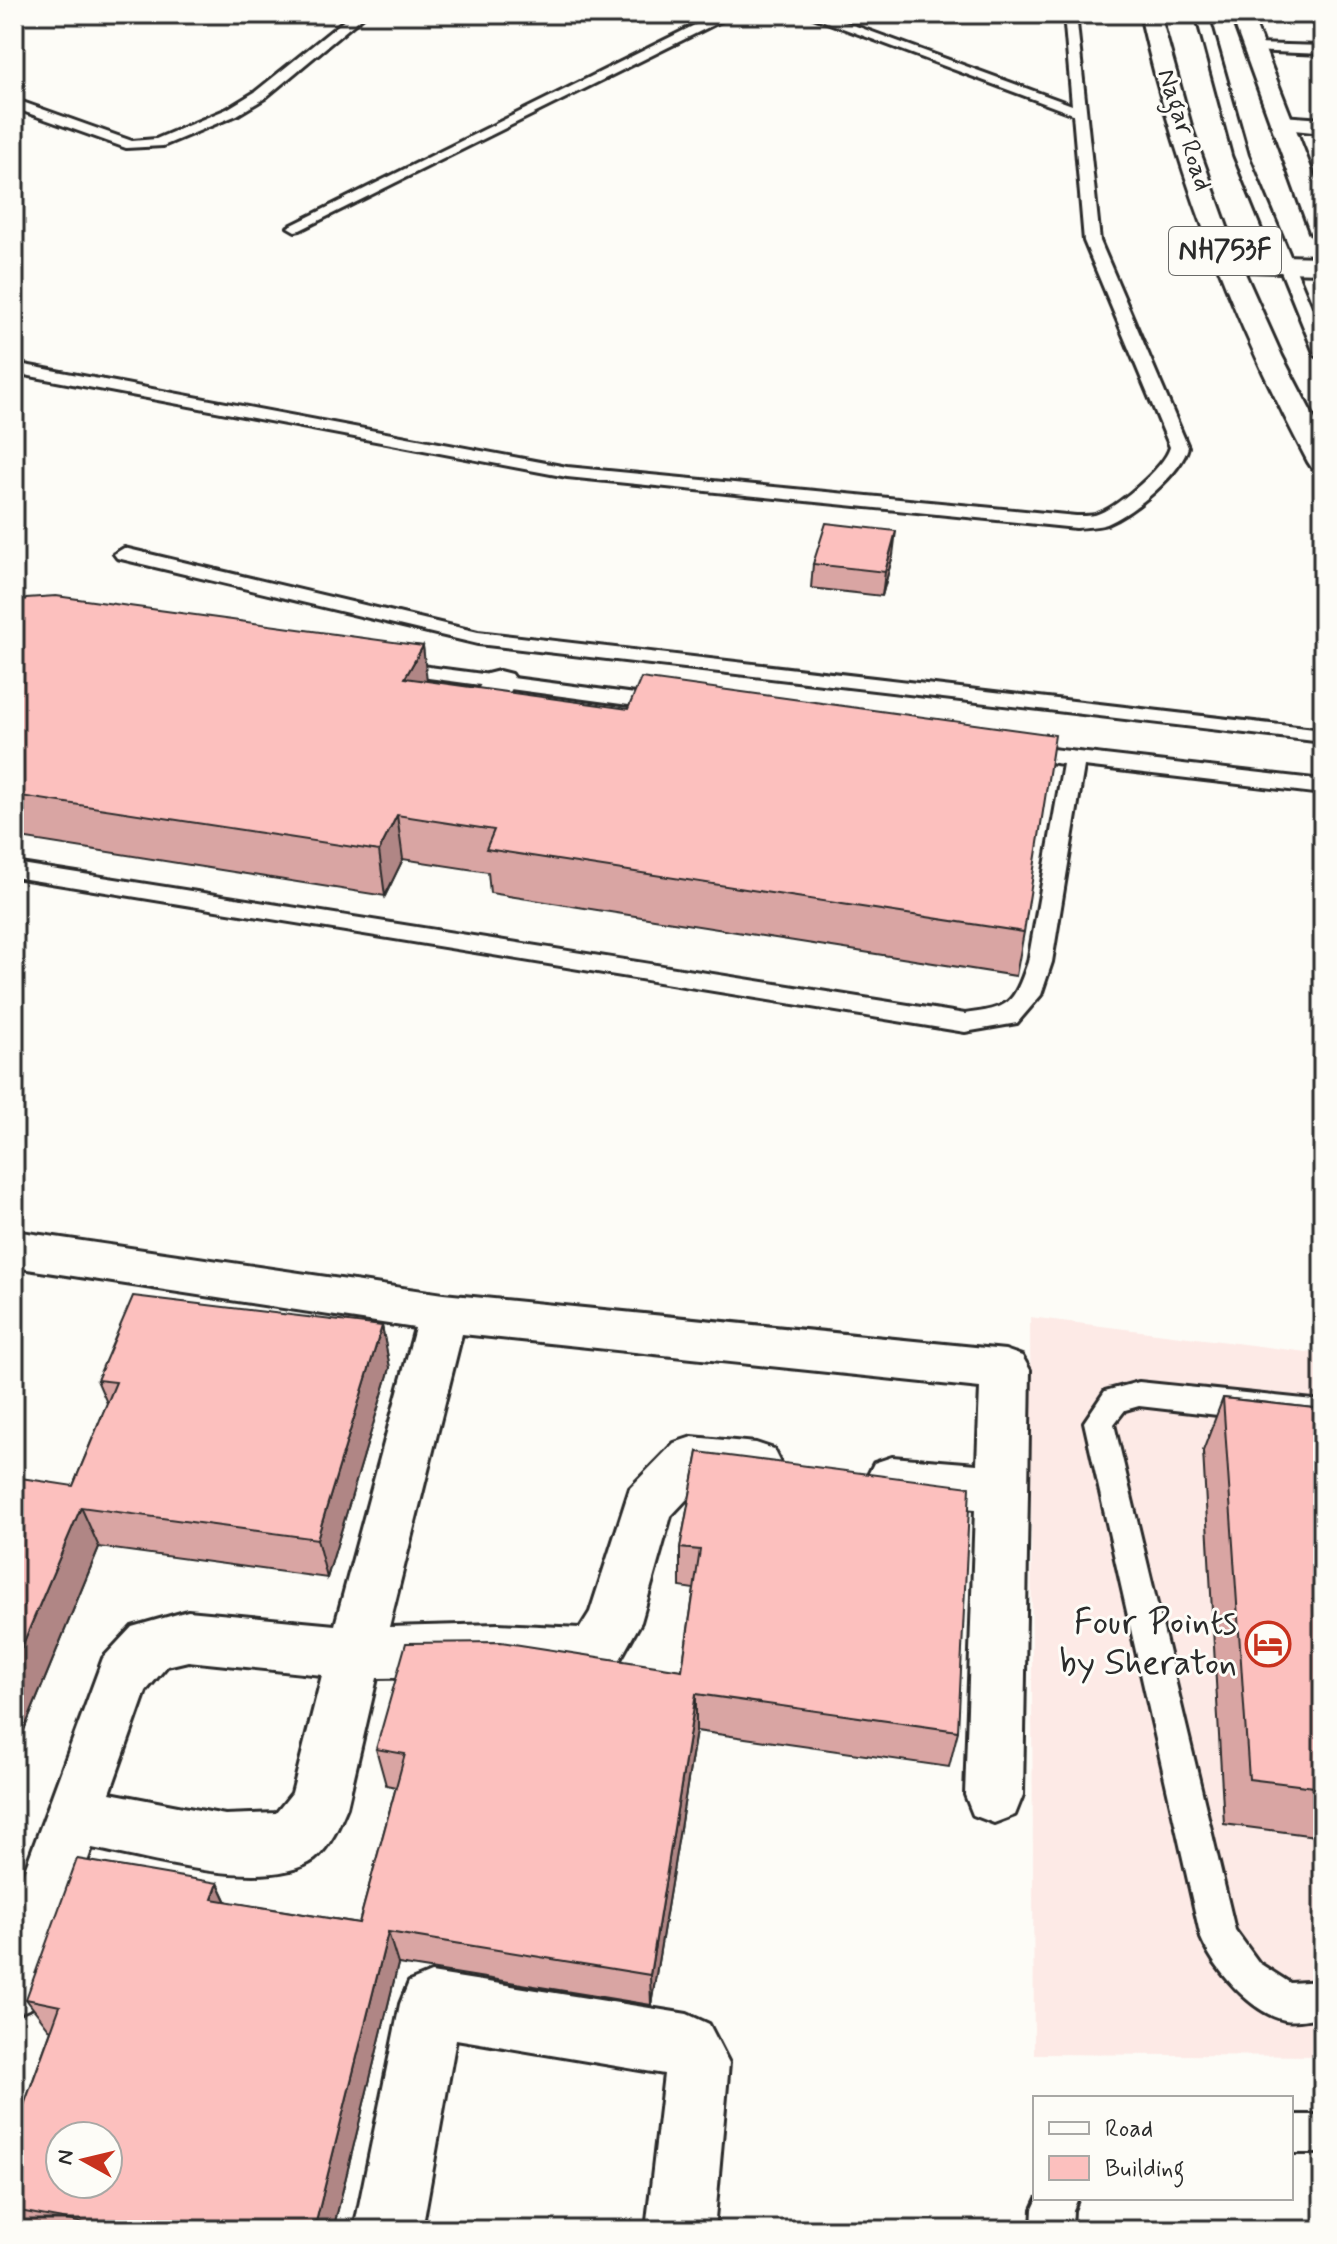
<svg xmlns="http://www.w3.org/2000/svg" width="1337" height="2244" font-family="Mynerve,sans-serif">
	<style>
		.built { fill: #fdeae6 }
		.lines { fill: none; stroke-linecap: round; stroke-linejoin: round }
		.service-casing { stroke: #2b2b2b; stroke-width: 6 }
		.minor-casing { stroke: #2b2b2b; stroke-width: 6 }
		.trunk-casing { stroke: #2b2b2b; stroke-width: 6 }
		.service { fill: #fdfcf7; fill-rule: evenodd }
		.minor { fill: #fdfcf7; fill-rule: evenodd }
		.trunk { fill: #fdfcf7; fill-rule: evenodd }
		.wall { fill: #d9a5a3; stroke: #2b2b2b; stroke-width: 2 }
		.shaded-wall { fill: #b08685; stroke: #2b2b2b; stroke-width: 2 }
		.building { fill: #fcc0be; stroke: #2b2b2b; stroke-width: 2; fill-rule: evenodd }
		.labels { text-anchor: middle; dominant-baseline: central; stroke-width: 6; stroke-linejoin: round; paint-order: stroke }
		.far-street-label { font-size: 26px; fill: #2b2b2b; stroke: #fdfcf7 }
		.shield { fill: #fdfcf7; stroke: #6a6a68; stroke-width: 2 }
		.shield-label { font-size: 28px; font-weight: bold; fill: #2b2b2b }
		.near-poi-label { font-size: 36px; fill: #2b2b2b; stroke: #fdfcf7; text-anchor: end }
	</style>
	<rect width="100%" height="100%" fill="#fdfcf7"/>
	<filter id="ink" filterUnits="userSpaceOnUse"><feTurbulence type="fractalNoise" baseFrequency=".0125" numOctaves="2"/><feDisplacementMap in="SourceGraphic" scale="16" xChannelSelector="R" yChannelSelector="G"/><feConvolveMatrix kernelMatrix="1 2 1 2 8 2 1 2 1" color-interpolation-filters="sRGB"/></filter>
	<g filter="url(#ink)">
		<path class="built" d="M 1030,1317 L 1323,1354 L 1323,2056 L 1034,2054 Z"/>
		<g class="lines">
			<g class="service-casing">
				<g id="service">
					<path d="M 352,14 L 366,14 L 265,98 L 237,115 L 163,146 L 126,148 L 14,108 L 14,99 L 132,141 L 156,139 L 227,109 L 255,92 Z"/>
					<path d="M 717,14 L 733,15 L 300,230 L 295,231 L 288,227 Z"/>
					<path d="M 805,14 L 823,14 L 1072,105 L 1064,14 L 1076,14 L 1100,241 L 1188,447 C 1181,474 1133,513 1107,524 C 1098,527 1086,527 1076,528 L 567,477 L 14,373 L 14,363 L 567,467 L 1076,516 C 1082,516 1090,516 1095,515 C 1116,509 1165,467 1170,447 L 1084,241 L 1073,114 Z"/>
					<path d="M 1196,14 L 1208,14 L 1248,155 L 1323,335 L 1323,360 L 1315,355 L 1234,155 Z"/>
					<path d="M 1254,44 L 1323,46 L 1323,54 L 1249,51 L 1248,48 Z"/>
					<path d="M 124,548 L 478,632 L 1323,730 L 1323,742 L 478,644 L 117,558 L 114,554 Z"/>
					<path d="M 391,662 L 666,698 L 676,704 L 666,710 L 384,672 L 381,668 Z"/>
					<path d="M 1017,745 L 1323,780 L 1323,794 L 1084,766 L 1052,962 L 1041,995 L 1017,1023 L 965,1032 L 14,877 L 14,863 L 965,1014 C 1010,1008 1013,1005 1028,962 L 1063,764 L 1009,757 L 1006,752 Z"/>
					<path d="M 1139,1382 L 1323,1401 L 1323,1427 L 1139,1406 L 1125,1410 L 1114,1424 L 1235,1930 L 1259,1963 L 1290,1983 L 1323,1981 L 1323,2017 C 1311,2018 1296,2022 1285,2020 C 1251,2013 1214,1969 1201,1938 L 1084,1422 L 1105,1391 Z"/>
					<rect x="1291" y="2115" width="32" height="38"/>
					<path d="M 1038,2198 L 1078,2198 L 1073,2210 L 1072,2230 L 1032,2230 L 1033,2209 Z"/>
				</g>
			</g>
			<g class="minor-casing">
				<g id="minor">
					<path d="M 1282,116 L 1323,119 L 1323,133 L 1274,128 L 1270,123 L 1274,118 Z"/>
					<path d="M 499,671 L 511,674 L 516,681 L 500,710 L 488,714 L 476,710 L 470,703 L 487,674 Z"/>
					<path d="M 14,1231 L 443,1294 L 1005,1350 L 1022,1356 L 1030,1370 L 1023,1795 L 1015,1815 L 994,1823 L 973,1815 L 965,1795 L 975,1509 L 892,1501 L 874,1495 L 866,1479 L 874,1463 L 892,1457 L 977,1464 L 980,1388 L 462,1334 L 389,1627 L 498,1624 L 580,1628 L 590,1612 L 630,1488 L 674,1443 L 692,1437 L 756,1443 L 774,1449 L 782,1465 L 774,1481 L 756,1487 L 703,1482 L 671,1516 L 641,1622 L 613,1672 L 594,1680 L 498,1676 L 377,1678 L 347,1807 C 340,1824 330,1847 315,1859 C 268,1894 146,1858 92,1848 L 36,2006 L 14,2015 L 14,1899 L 103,1658 L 132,1627 L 188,1611 L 335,1625 L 415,1328 L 14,1267 ZM 188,1661 L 322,1675 L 292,1793 L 276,1813 L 225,1815 L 110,1793 L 146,1691 L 167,1666 Z"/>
					<path d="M 431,1973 L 687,2014 L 709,2024 L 729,2063 L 714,2230 L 646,2230 L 664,2074 L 456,2039 L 422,2230 L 354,2230 L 400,2004 L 409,1982 Z"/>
				</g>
			</g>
			<g class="trunk-casing">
				<g id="trunk">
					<path d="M 1140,14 L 1160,14 L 1192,129 L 1237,255 L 1323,257 L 1323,273 L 1244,271 L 1282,356 L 1323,435 L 1323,471 L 1312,468 L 1308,462 C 1232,319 1176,172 1140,14 Z"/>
					<path d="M 1231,14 L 1251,14 L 1323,199 L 1323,240 L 1314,237 L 1310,232 Z"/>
				</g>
			</g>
			<use href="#service" class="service"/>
			<use href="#minor" class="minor"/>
			<use href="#trunk" class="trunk"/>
		</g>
		<g class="wall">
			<path d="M 1314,14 L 1323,14 L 1323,36 Z"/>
			<path d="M 893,555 L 882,596 L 811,588 L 813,564 Z"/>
			<path d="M 14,612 L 423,646 L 426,681 L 1024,932 L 1016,976 L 490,893 L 488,872 L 403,859 L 385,896 L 14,837 Z"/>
			<path d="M 382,1326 L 390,1368 L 327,1578 L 99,1547 L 14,1754 L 73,1486 L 107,1403 L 97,1380 Z"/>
			<path d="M 1223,1398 L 1323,1409 L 1323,1837 L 1224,1824 L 1203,1451 Z"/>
			<path d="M 698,1452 L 958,1731 L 949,1767 L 696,1731 L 651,2005 L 398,1964 L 333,2230 L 14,2230 L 14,2133 L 51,2030 L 49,2029 L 26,1999 L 218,1883 L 227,1902 L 359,1923 L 396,1787 L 386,1785 L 376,1749 L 682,1670 L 694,1589 L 680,1587 L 680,1548 Z"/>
		</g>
		<g class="shaded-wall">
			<path d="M 896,531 L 893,555 L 882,596 L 885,572 Z"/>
			<path d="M 423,646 L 428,690 L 405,678 Z"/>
			<path d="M 397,815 L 403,859 L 385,896 L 379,851 Z"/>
			<path d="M 382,1326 L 390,1368 L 327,1578 L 317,1539 Z"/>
			<path d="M 81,1507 L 99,1547 L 14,1754 L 14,1665 Z"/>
			<path d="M 696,1694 L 696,1731 L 651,2005 L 650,1975 Z"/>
			<path d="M 218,1883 L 233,1916 L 212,1899 Z"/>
			<path d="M 388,1932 L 398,1964 L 333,2230 L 314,2230 Z"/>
		</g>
		<g class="building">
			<path d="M 826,523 L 896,531 L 885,572 L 813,564 Z"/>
			<path d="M 56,596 L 423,646 L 405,678 L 628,709 L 641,678 L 1055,735 L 1024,932 L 486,849 L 494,830 L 397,815 L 379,851 L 14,795 L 14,612 L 26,598 Z"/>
			<path d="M 133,1296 L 382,1326 L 317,1539 L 81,1507 L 14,1665 L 14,1477 L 73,1486 L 116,1382 L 97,1380 Z"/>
			<path d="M 1223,1398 L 1323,1409 L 1323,1788 L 1249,1779 Z"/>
			<path d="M 698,1452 L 970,1487 L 958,1731 L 696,1694 L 650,1975 L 388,1932 L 314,2230 L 121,2230 L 14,2210 L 14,2133 L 60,2006 L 26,1999 L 77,1859 L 218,1883 L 212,1899 L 359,1923 L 405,1754 L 376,1749 L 406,1643 L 501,1642 L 682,1670 L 700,1550 L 680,1548 ZM 60,2136 L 108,2136 L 108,2184 L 60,2184 Z"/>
		</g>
	</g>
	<defs>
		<g id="hotel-ring" transform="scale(2.3)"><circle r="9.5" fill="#fdfcf7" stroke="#c8321e" stroke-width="1.5"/><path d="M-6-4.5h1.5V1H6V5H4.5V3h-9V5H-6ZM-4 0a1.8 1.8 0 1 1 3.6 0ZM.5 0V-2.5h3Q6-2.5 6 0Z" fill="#c8321e"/></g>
	</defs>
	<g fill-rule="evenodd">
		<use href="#hotel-ring" x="1268" y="1644"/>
	</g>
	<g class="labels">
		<g class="far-street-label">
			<text transform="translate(1184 130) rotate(72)">Nagar Road</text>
		</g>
		<rect class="shield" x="1169" y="227" width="112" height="48" rx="6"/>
		<g class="shield-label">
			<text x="1225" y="251">NH753F</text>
		</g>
		<g class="near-poi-label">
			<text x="1237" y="1623">Four Points<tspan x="1237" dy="41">by Sheraton</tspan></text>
		</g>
	</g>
	<rect width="1337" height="2244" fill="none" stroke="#fdfcf7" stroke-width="48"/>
	<rect x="24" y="24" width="1289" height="2196" fill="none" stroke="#2b2b2b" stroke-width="3" filter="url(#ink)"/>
	<rect x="1033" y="2096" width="260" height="104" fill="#fdfcf7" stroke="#a9a8a5" stroke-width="2"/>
	<rect x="1049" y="2122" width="40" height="12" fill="#fdfcf7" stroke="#a9a8a5" stroke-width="2"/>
	<text x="1105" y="2136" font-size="24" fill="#2b2b2b">Road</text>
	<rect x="1049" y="2156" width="40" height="24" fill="#fcc0be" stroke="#a9a8a5" stroke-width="2"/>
	<text x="1105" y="2176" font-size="24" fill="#2b2b2b">Building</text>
	<g transform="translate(84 2160) rotate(278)"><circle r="38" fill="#fdfcf7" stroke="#a9a8a5" stroke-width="2"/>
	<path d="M0-6L14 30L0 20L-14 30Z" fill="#c8321e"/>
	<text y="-12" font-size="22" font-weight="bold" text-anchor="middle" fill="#2b2b2b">N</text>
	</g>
</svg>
